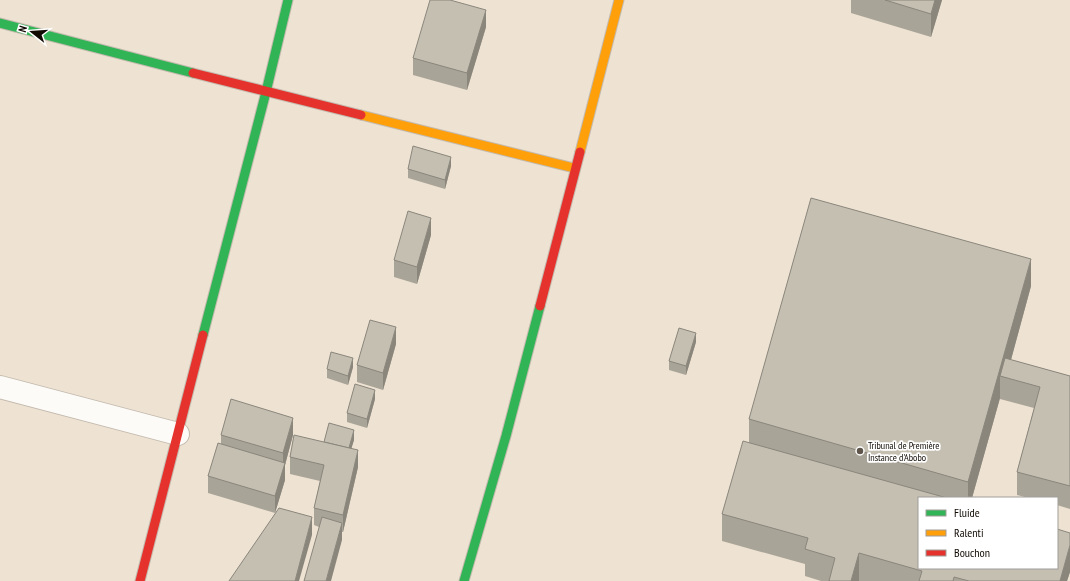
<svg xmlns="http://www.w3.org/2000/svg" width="1070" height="581" font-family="'PT Sans Narrow',sans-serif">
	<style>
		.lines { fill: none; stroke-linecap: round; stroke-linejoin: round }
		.street-casing { stroke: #c3baae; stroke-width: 24 }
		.fast-casing { stroke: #c3baae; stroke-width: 11 }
		.slow-casing { stroke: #c3baae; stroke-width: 11 }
		.jam-casing { stroke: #c3baae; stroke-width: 11 }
		.street { stroke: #fcfbf8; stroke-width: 22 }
		.fast { stroke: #30b455; stroke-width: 9 }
		.slow { stroke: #ff9f0a; stroke-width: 9 }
		.jam { stroke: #e5322d; stroke-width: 9 }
		.wall { fill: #a9a498 }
		.shaded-wall { fill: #8a867c }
		.building { fill: #c5bfb1; stroke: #8a867c }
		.poi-dot { fill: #5e564b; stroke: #fff; stroke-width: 1.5 }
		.labels { text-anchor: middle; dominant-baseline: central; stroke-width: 3.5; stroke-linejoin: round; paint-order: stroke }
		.poi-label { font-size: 10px; fill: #110a03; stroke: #fff; text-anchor: start }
	</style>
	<rect width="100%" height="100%" fill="#eee2d2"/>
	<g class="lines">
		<g class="street-casing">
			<path id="street" d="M 0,387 L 178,434"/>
		</g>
		<g class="fast-casing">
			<g id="fast">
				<path d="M 0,23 L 193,73"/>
				<path d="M 203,335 L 266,92 L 288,0"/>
				<path d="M 464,581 L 506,436 L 540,306"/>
			</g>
		</g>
		<g class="slow-casing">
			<g id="slow">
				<path d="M 361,115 L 574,168"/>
				<path d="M 580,152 L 619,0"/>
			</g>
		</g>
		<g class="jam-casing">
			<g id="jam">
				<path d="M 193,73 L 361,115"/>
				<path d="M 540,306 L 580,152"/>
				<path d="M 140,581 L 203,335"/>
			</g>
		</g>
		<use href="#street" class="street"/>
		<use href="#fast" class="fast"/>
		<use href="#slow" class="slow"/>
		<use href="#jam" class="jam"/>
	</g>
	<g class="wall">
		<path d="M 851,0 L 942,0 L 931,37 L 851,13 Z"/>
		<path d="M 486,27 L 467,90 L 413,75 L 413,58 Z"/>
		<path d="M 451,166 L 445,189 L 408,178 L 408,169 Z"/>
		<path d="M 431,235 L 417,284 L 394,277 L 394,260 Z"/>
		<path d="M 1031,286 L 1011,360 L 1070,376 L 1070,509 L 1057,505 L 1057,498 L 1029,498 L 1017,495 L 1017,472 L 1034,408 L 1000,399 L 1000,398 L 972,498 L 919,498 L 1070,572 L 1067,581 L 821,581 L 805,576 L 805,564 L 722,541 L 722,514 L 749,442 L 749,419 Z"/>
		<path d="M 696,342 L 686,375 L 669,370 L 669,361 Z"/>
		<path d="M 396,344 L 383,390 L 357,382 L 357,365 Z"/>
		<path d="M 353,367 L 348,385 L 327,378 L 327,369 Z"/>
		<path d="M 375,399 L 367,428 L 347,422 L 347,413 Z"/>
		<path d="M 221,435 L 293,435 L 285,465 L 285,480 L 275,513 L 208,493 L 208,476 L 221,444 Z"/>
		<path d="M 354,440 L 351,448 L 358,467 L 343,532 L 342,532 L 342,540 L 319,527 L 314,525 L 314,508 L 320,481 L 290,474 L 290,457 L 324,442 Z"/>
	</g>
	<g class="shaded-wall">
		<path d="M 935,0 L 942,0 L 931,37 L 931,14 Z"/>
		<path d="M 486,10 L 486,27 L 467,90 L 467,73 Z"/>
		<path d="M 451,157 L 451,166 L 445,189 L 445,180 Z"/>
		<path d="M 431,218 L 431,235 L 417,284 L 417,267 Z"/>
		<path d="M 1031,259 L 1031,286 L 1006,378 L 1000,376 L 1000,398 L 972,498 L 968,498 L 968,482 Z"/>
		<path d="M 396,327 L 396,344 L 383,390 L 383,373 Z"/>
		<path d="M 696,333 L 696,342 L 686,375 L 686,366 Z"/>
		<path d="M 353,358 L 353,367 L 348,385 L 348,376 Z"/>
		<path d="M 375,390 L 375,399 L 367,428 L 367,419 Z"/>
		<path d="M 293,418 L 293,435 L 285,465 L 285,480 L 275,513 L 275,496 L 283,468 L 283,453 Z"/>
		<path d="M 354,430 L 354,440 L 348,460 L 348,451 Z"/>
		<path d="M 358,450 L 358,467 L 343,532 L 343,515 Z"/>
		<path d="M 312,517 L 312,535 L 299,581 L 295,581 Z"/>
		<path d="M 342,523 L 342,540 L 331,581 L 326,581 Z"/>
		<path d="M 1070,545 L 1070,572 L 1067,581 L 1060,581 Z"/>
		<path d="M 859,553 L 859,581 L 851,581 Z"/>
	</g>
	<g class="building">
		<path d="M 430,0 L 450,0 L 486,10 L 467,73 L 413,58 Z"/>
		<path d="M 885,0 L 935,0 L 931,14 Z"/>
		<path d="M 413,146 L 451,157 L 445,180 L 408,169 Z"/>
		<path d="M 811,198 L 1031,259 L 968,482 L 749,419 Z"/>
		<path d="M 408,211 L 431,218 L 417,267 L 394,260 Z"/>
		<path d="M 370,320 L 396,327 L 383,373 L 357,365 Z"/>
		<path d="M 679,328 L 696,333 L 686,366 L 669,361 Z"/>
		<path d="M 331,352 L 353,358 L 348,376 L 327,369 Z"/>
		<path d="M 1005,358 L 1070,376 L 1070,486 L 1017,472 L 1040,387 L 1000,376 Z"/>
		<path d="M 355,384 L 375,390 L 367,419 L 347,413 Z"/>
		<path d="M 231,399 L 293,418 L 283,453 L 221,435 Z"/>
		<path d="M 329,423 L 354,430 L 349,448 L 324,442 Z"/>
		<path d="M 294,435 L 358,450 L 343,515 L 314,508 L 324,465 L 290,457 Z"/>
		<path d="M 743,441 L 947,498 L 919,498 L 919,568 L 1057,568 L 1057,529 L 1070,533 L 1070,545 L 1060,581 L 969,581 L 954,577 L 953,581 L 919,581 L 922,571 L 859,553 L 851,581 L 829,581 L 835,558 L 805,549 L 808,538 L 722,514 Z"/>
		<path d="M 218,443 L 285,463 L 275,496 L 208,476 Z"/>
		<path d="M 279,508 L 312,517 L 295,581 L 229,581 Z"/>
		<path d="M 322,517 L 342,523 L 326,581 L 304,581 Z"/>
	</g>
	<circle class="poi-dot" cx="860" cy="451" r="4"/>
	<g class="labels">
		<g class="poi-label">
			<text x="868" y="445">Tribunal de Première<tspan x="868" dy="12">Instance d'Abobo</tspan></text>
		</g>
	</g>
	<rect x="918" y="497" width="140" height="72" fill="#ffffff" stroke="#a09d9a"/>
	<rect x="926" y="510" width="20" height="6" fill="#30b455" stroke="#a09d9a"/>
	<text x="954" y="517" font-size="12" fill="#110a03">Fluide</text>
	<rect x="926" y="530" width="20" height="6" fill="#ff9f0a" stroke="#a09d9a"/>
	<text x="954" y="537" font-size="12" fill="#110a03">Ralenti</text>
	<rect x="926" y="550" width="20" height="6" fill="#e5322d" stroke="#a09d9a"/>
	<text x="954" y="557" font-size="12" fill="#110a03">Bouchon</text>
	<g transform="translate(32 32) rotate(287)" stroke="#ffffff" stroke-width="3" paint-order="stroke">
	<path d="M0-3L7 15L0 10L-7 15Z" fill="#110a03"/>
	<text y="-6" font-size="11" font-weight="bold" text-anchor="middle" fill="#110a03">N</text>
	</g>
</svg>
